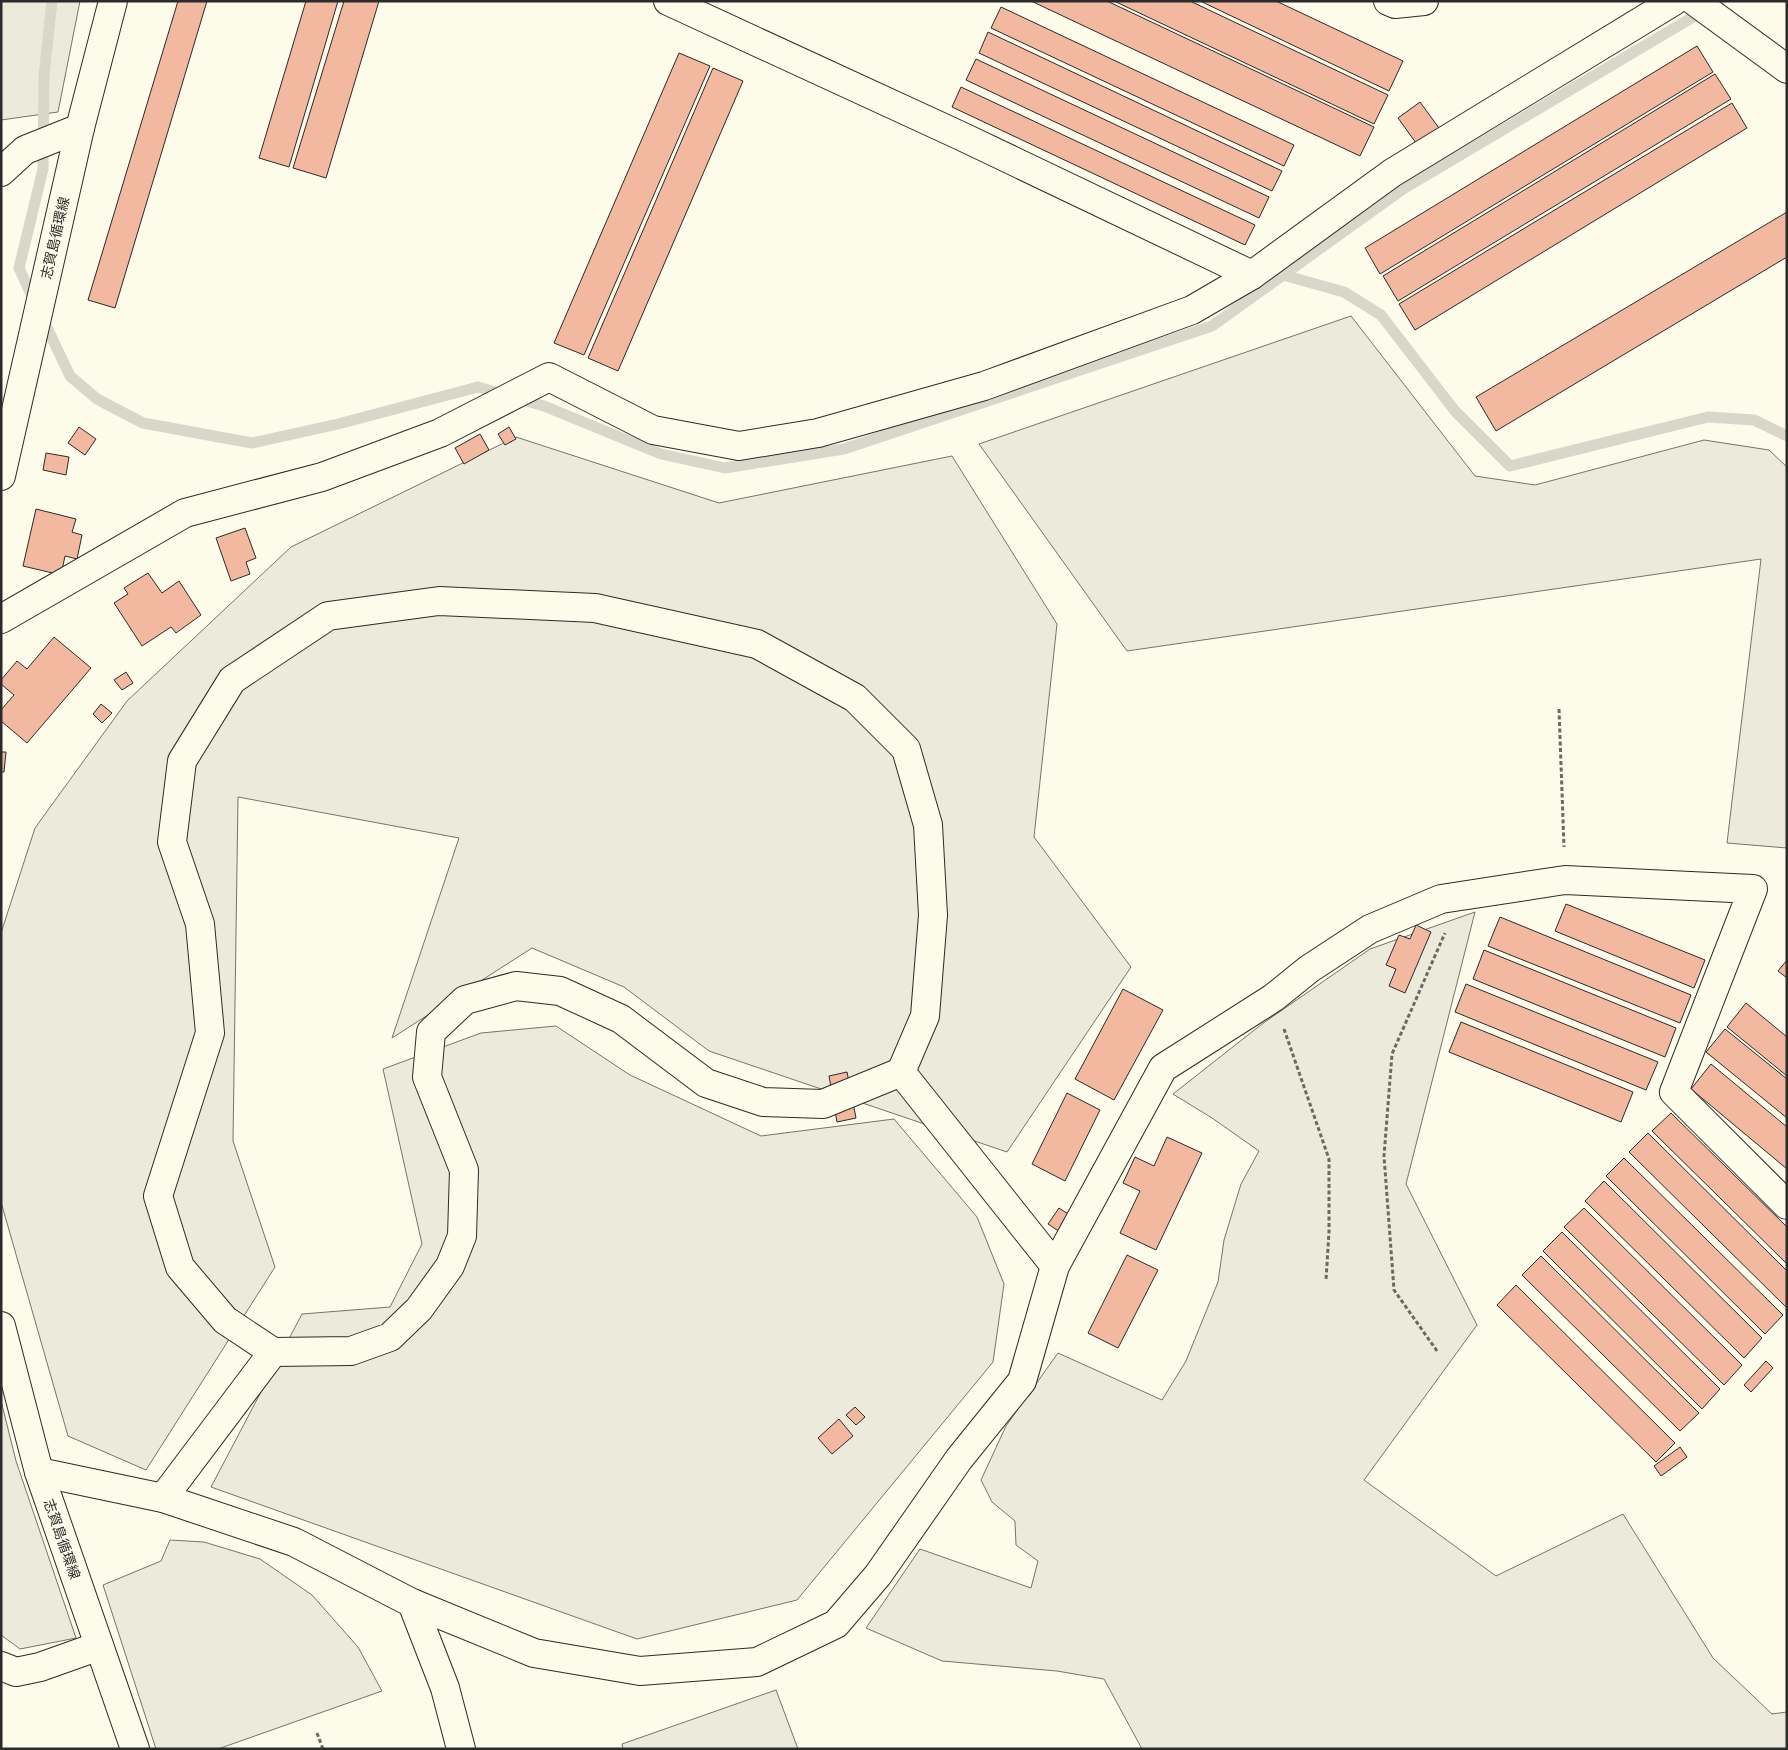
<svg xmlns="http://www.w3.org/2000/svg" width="1788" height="1750" font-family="'Public Sans','Noto Sans JP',sans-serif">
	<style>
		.green { fill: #ecebdb; stroke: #74746e }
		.parking { fill: #eceadb; stroke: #74746e }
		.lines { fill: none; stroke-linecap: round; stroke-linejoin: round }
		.stream { stroke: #d8d7c9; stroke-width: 11 }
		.building { fill: #f2b8a0; stroke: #2b2b2b }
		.minor-casing { stroke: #2b2b2b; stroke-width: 30 }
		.major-casing { stroke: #2b2b2b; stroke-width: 30 }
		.path { stroke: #6a6964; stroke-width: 3; stroke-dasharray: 4 2.5; stroke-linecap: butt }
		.minor { stroke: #fdfbea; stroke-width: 28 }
		.major { stroke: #fdfbea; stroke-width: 28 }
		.labels { text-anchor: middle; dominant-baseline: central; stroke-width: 4; stroke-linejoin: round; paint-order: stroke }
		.street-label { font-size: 14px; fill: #2b2b2b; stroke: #fdfbea }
	</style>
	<rect width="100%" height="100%" fill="#fdfbea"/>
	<g class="green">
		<path d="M 1,1 L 80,1 L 58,112 L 1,120 Z"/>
		<path d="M 1351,316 L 1475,476 L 1535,485 L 1704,440 L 1769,450 L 1787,467 L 1787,848 L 1727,843 L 1761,559 L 1127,651 L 979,444 Z"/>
		<path d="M 516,437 L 719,503 L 952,456 L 1057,624 L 1034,837 L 1131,967 L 1007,1152 L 709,1051 L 624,987 L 532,948 L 392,1038 L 459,838 L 238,797 L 233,1141 L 275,1267 L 146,1470 L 68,1436 L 1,1202 L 1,933 L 35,828 L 127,701 L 291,547 Z"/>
		<path d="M 1475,912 L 1406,1184 L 1477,1325 L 1364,1480 L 1496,1576 L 1623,1514 L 1713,1658 L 1772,1714 L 1787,1712 L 1787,1749 L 1142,1749 L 1104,1679 L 1057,1671 L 942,1661 L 866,1628 L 920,1549 L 1031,1588 L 1038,1561 L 1016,1545 L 1015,1521 L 992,1502 L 981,1480 L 1006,1426 L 1058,1353 L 1162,1400 L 1186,1361 L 1218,1282 L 1224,1240 L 1241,1184 L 1259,1151 L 1212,1118 L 1173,1094 L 1262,1024 L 1370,949 Z"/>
		<path d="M 556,1026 L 630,1075 L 761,1136 L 894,1119 L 977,1217 L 1004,1284 L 993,1362 L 797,1600 L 637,1639 L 211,1487 L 302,1314 L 390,1307 L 422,1244 L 383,1069 L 481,1033 Z"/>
		<path d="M 1,1401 L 16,1461 L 76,1638 L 20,1649 L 1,1635 Z"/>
	</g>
	<g class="parking">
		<path d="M 170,1540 L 204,1542 L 260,1559 L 312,1595 L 358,1647 L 382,1691 L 218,1749 L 156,1749 L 103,1585 L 161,1561 Z"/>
		<path d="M 776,1690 L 798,1749 L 623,1749 L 622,1744 Z"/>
	</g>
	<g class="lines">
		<g class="stream">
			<path d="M 1283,275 L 1344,292 L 1381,315 L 1455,411 L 1510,466 L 1708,417 L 1754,420 L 1787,436"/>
			<path d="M 35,303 L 19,268 L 43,169 L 44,75 L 52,1"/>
			<path d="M 42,317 L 70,376 L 97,399 L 143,423 L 252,443 L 338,424 L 478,387 L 544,406 L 661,454 L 725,468 L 844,449 L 1212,326 L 1403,189 L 1720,1"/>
		</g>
	</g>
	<g class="building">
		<path d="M 178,1 L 207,1 L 115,308 L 88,300 Z"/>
		<path d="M 306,1 L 338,1 L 289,167 L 259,158 Z"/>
		<path d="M 344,1 L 379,1 L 326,178 L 293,168 Z"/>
		<path d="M 1031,1 L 1107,1 L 1374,127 L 1360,156 Z"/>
		<path d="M 1114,1 L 1190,1 L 1388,95 L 1374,124 Z"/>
		<path d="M 1200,1 L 1276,1 L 1403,61 L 1389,91 Z"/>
		<path d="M 1001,7 L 1294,145 L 1284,166 L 991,28 Z"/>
		<path d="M 988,32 L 1282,171 L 1272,191 L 979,53 Z"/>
		<path d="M 1697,46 L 1713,72 L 1380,274 L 1365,248 Z"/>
		<path d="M 679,53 L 710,66 L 584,355 L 554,343 Z"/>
		<path d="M 976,59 L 1269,197 L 1259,218 L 966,80 Z"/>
		<path d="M 713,68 L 743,81 L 618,371 L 588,358 Z"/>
		<path d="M 1715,74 L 1731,99 L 1398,301 L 1383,276 Z"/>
		<path d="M 961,87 L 1255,225 L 1245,245 L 952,107 Z"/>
		<path d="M 1420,102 L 1439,128 L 1416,143 L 1398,118 Z"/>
		<path d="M 1732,103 L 1747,128 L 1415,330 L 1399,304 Z"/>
		<path d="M 1787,212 L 1787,257 L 1496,431 L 1476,397 Z"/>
		<path d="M 79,427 L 96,439 L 85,455 L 68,443 Z"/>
		<path d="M 509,427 L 516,439 L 505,445 L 498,434 Z"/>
		<path d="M 480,434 L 489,450 L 464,464 L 455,448 Z"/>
		<path d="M 46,453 L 69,457 L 66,475 L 43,470 Z"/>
		<path d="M 36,509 L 76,519 L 72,532 L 82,535 L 77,559 L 65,556 L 61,575 L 23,566 Z"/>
		<path d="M 245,528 L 256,558 L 246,562 L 250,574 L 231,581 L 216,538 Z"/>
		<path d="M 148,573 L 162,593 L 179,581 L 201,615 L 176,633 L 171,627 L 142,646 L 114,603 L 128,594 L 124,588 Z"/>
		<path d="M 54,637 L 91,668 L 27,743 L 1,721 L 1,710 L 14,695 L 1,684 L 1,680 L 17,661 L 27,669 Z"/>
		<path d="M 126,672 L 133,683 L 122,690 L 114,680 Z"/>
		<path d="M 101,704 L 112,713 L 102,723 L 93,714 Z"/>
		<path d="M 1,752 L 6,752 L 4,772 L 1,772 Z"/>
		<path d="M 1566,904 L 1705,960 L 1694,988 L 1555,931 Z"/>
		<path d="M 1500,917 L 1691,995 L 1680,1023 L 1488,946 Z"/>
		<path d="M 1416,925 L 1431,932 L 1405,993 L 1389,986 L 1396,969 L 1386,965 L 1399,935 L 1410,939 Z"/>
		<path d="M 1484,950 L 1676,1028 L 1665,1057 L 1473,979 Z"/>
		<path d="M 1787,960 L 1787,978 L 1778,971 Z"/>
		<path d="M 1466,984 L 1658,1062 L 1646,1090 L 1455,1012 Z"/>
		<path d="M 1123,989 L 1163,1010 L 1114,1100 L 1075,1079 Z"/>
		<path d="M 1746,1003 L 1787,1037 L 1787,1076 L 1727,1027 Z"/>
		<path d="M 1461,1022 L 1633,1092 L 1621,1122 L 1449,1052 Z"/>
		<path d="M 1725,1029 L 1787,1079 L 1787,1118 L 1706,1052 Z"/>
		<path d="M 1711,1064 L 1787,1127 L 1787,1169 L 1691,1089 Z"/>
		<path d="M 847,1072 L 856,1118 L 837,1122 L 829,1076 Z"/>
		<path d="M 1067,1093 L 1100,1110 L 1065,1181 L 1032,1164 Z"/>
		<path d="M 1671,1113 L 1787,1227 L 1787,1264 L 1652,1131 Z"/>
		<path d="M 1648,1133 L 1787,1271 L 1787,1308 L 1629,1152 Z"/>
		<path d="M 1167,1137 L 1202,1153 L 1156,1250 L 1120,1233 L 1140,1191 L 1123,1183 L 1135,1157 L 1154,1166 Z"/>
		<path d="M 1624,1158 L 1783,1315 L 1765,1334 L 1606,1176 Z"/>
		<path d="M 1604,1181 L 1762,1338 L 1744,1358 L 1585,1201 Z"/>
		<path d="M 1059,1208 L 1071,1216 L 1060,1232 L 1048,1224 Z"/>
		<path d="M 1584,1208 L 1742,1365 L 1724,1385 L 1564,1227 Z"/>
		<path d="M 1562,1232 L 1720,1389 L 1702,1409 L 1543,1251 Z"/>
		<path d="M 1127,1255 L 1158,1270 L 1118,1348 L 1088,1333 Z"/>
		<path d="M 1541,1256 L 1699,1413 L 1680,1431 L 1522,1275 Z"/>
		<path d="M 1516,1285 L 1675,1443 L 1656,1462 L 1497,1305 Z"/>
		<path d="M 1766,1361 L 1773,1368 L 1751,1392 L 1744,1385 Z"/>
		<path d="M 855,1407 L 865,1417 L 856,1425 L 846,1415 Z"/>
		<path d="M 839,1419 L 853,1436 L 832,1454 L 818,1438 Z"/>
		<path d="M 1680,1447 L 1687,1457 L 1661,1476 L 1654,1466 Z"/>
	</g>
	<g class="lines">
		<g class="minor-casing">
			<g id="minor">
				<path d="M 668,1 L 961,136 L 1252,275"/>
				<path d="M 1388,1 L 1395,4 L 1424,1"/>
				<path d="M 1694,1 L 1787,69"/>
				<path d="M 1,172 L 25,150 L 80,128"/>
				<path d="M 439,601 L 595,608 L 757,644 L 855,698 L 906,749 L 928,825 L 933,915 L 925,1016 L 901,1072 L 823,1104 L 763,1102 L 706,1083 L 621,1019 L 560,991 L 516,986 L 465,1000 L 431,1032 L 427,1077 L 464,1170 L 462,1236 L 450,1266 L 419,1309 L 390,1337 L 351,1351 L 273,1352 L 225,1320 L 180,1267 L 158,1196 L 210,1033 L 200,924 L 172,842 L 182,761 L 232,680 L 328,616 Z"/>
				<path d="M 1,619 L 185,513 L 322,477 L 440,433 L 549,377 L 653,430 L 739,446 L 818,433 L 984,386 L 1192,310 L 1252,275 L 1392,173 L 1674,1"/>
				<path d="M 901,1072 L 1055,1266"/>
				<path d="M 39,1472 L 163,1498 L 294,1542 L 412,1603 L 534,1653 L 640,1671 L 757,1662 L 836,1624 L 878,1575 L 959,1459 L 1022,1381 L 1055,1266 L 1163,1068 L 1273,998 L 1309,969 L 1370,929 L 1441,899 L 1565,880 L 1753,889 L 1674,1092 L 1787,1205"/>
				<path d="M 163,1498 L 273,1352"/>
				<path d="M 412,1603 L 445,1688 L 461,1749"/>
				<path d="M 1,1666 L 16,1672 L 40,1667 L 99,1646"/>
			</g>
		</g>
		<g class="major-casing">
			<g id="major">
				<path d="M 1,476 L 80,128 L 113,1"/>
				<path d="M 1,1326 L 39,1472 L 135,1749"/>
			</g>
		</g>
		<g class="path">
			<path d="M 1559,709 L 1564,847"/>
			<path d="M 1284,1029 L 1329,1159 L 1329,1232 L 1326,1280"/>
			<path d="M 1437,1351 L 1394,1290 L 1384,1156 L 1392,1054 L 1445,933"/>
			<path d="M 317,1733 L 323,1749"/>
		</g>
		<use href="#minor" class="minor"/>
		<use href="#major" class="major"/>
	</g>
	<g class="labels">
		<g class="street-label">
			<text transform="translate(55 238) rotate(-77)">志賀島循環線</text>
			<text transform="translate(62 1539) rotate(71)">志賀島循環線</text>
		</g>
	</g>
	<rect width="1788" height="1750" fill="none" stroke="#2b2b2b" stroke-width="5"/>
</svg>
